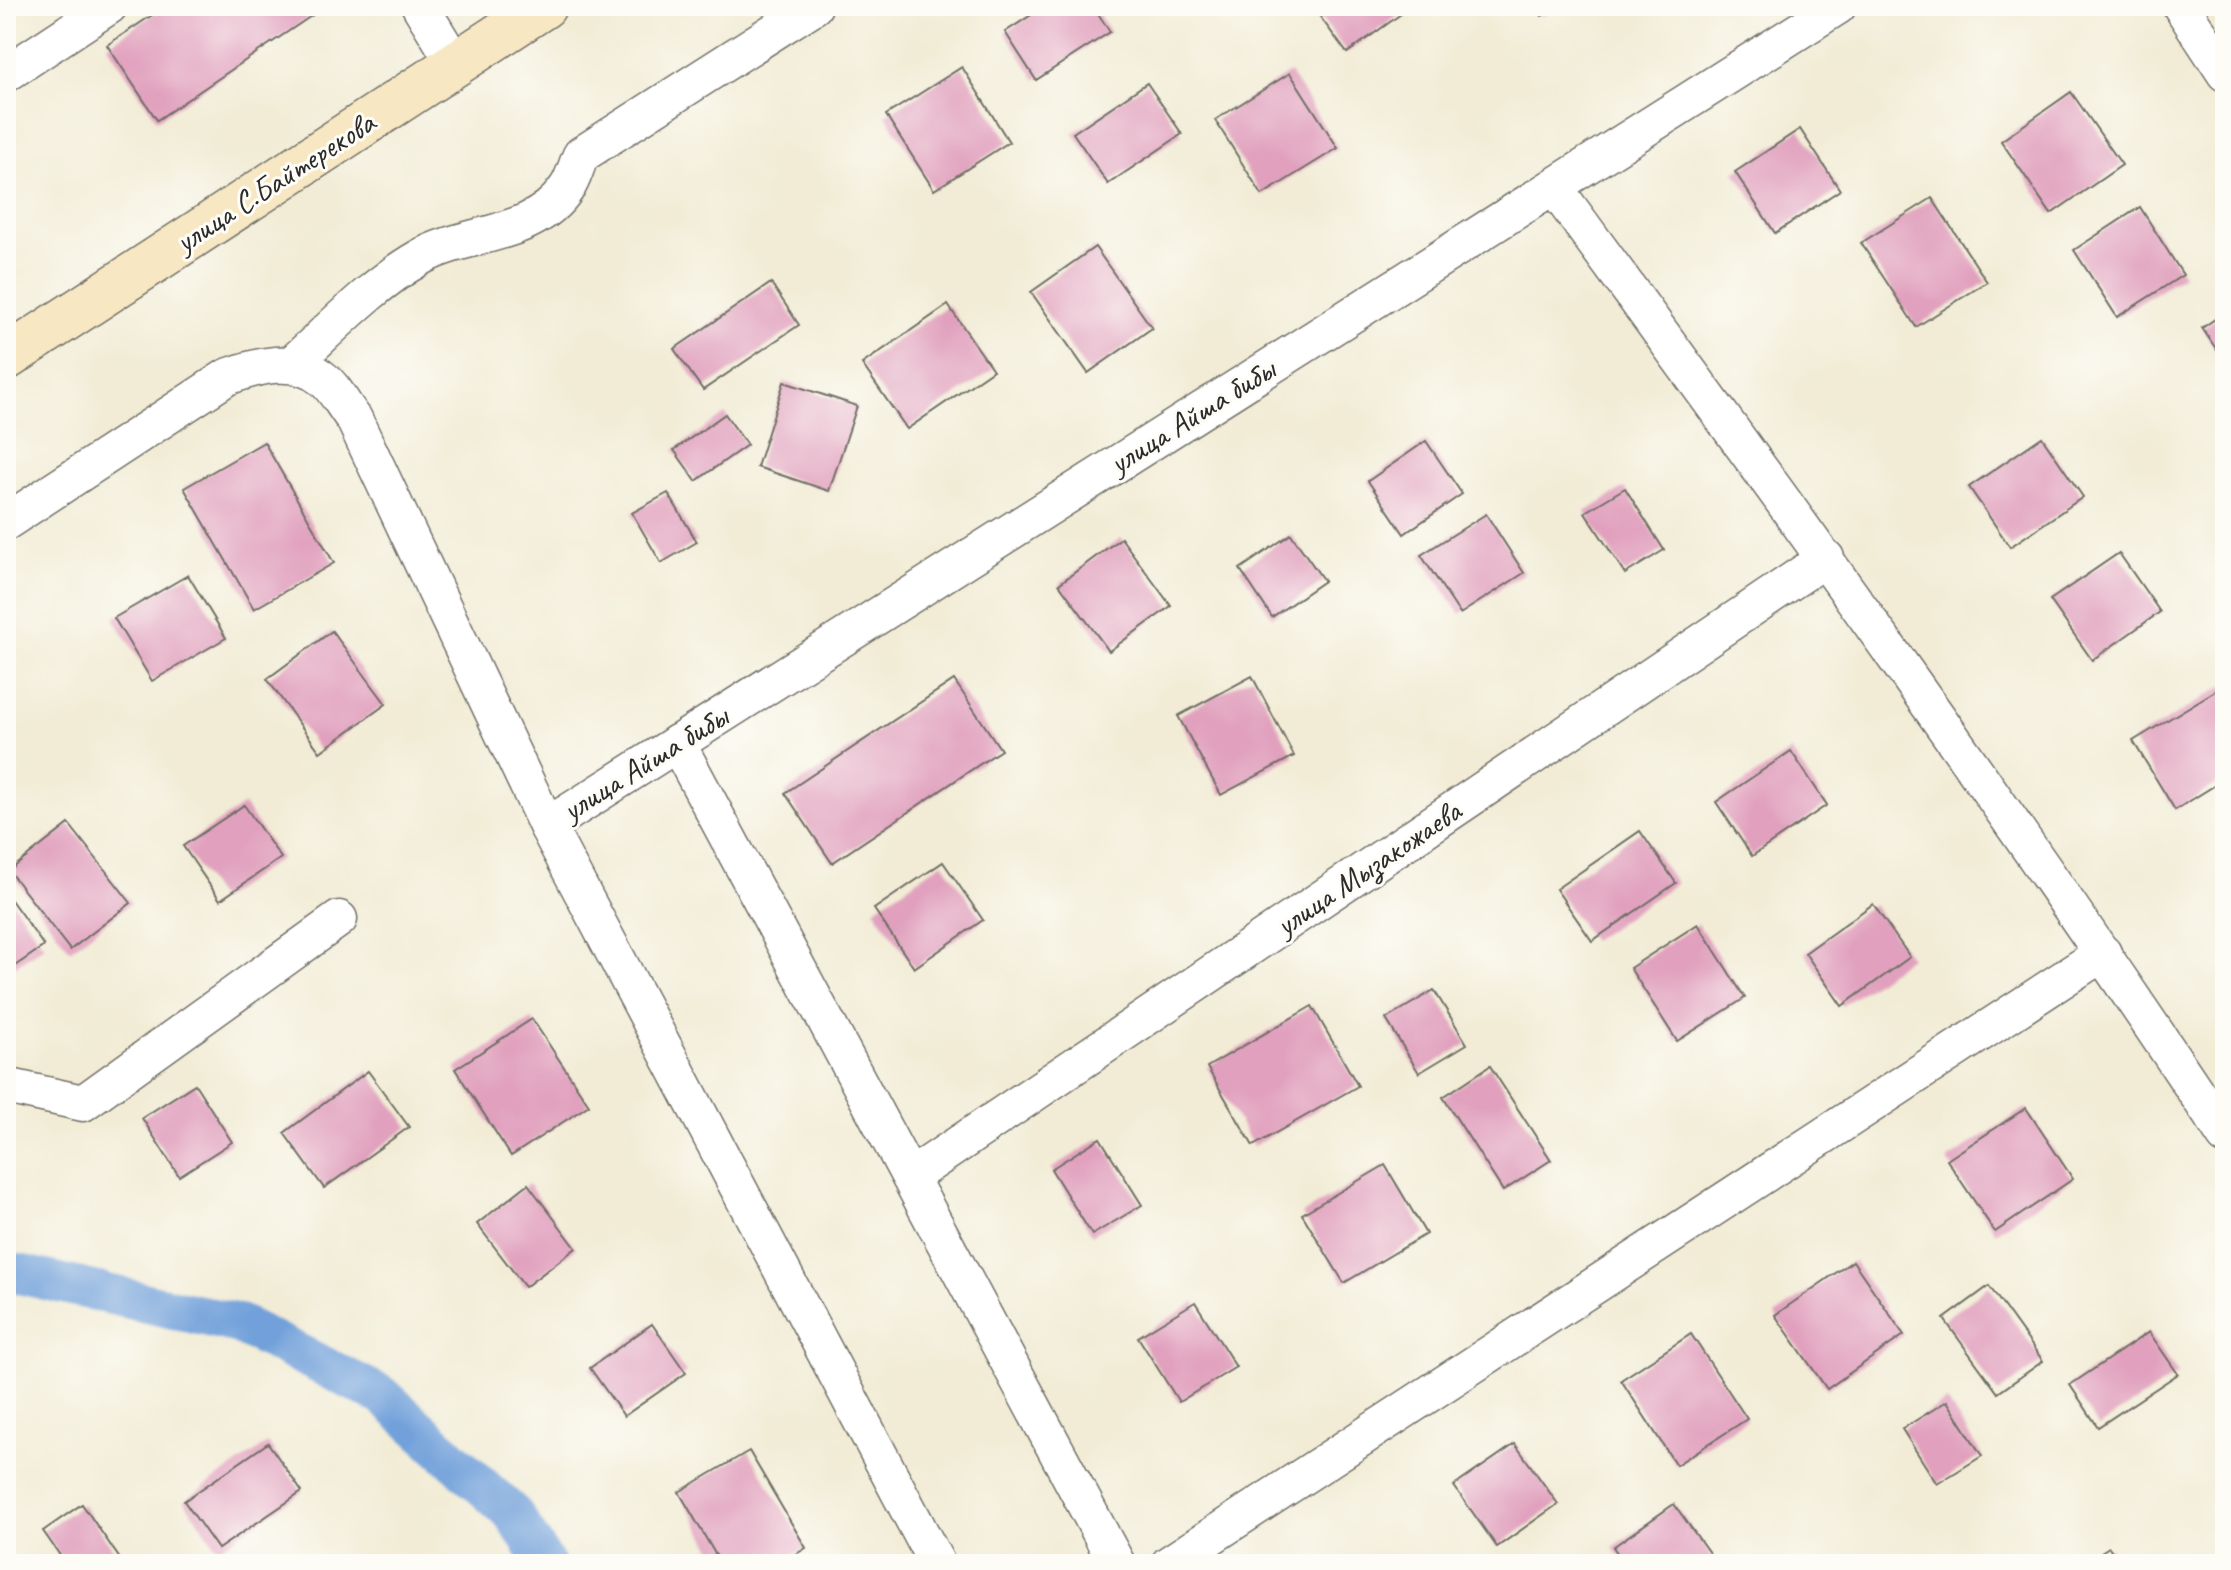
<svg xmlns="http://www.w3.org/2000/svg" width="2231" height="1570" font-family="Caveat,sans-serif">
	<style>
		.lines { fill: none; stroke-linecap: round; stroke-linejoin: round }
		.canal { stroke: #71a0da; stroke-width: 40 }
		.building { fill: #e1a1be }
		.minor-casing { stroke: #716f67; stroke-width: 39 }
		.secondary-casing { stroke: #716f67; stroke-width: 47 }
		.minor { stroke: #fff; stroke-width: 36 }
		.secondary { stroke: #f7e8c3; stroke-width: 44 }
		.labels { text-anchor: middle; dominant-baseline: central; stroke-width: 6; stroke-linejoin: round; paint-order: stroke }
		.street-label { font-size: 32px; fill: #2b2b2b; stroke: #fdfcf7 }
	</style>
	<rect width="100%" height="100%" fill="#fdfcf7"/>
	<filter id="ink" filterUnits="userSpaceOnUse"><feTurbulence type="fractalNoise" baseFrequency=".0125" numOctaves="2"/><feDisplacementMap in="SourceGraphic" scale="16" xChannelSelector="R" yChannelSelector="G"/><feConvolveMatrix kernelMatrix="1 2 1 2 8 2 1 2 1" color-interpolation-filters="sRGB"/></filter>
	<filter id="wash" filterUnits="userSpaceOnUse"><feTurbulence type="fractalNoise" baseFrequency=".006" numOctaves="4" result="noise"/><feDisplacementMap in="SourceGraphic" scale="32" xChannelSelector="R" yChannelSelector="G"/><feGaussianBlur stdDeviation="1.8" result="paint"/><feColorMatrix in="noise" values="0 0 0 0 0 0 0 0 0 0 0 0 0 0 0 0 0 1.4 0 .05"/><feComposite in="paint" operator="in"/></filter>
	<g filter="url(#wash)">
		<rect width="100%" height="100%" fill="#f2ecd6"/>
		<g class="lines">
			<path class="canal" d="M 6,1271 L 239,1324 L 383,1396 L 514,1515 L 545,1564"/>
		</g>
		<g id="blocks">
			<g class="building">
				<path d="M 166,6 L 326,6 L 157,120 L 107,45 Z"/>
				<path d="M 1045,6 L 1093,6 L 1110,32 L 1036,80 L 1005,32 Z"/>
				<path d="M 1312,6 L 1412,6 L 1347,53 Z"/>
				<path d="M 1536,6 L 1559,6 L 1542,16 Z"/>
				<path d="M 962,67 L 1009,142 L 934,190 L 886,115 Z"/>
				<path d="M 1290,73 L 1338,148 L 1262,195 L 1215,120 Z"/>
				<path d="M 1147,83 L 1182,134 L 1108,184 L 1073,133 Z"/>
				<path d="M 2071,92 L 2122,165 L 2051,214 L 2001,141 Z"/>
				<path d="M 1800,129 L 1840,190 L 1775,233 L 1735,172 Z"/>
				<path d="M 1932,198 L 1987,282 L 1916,327 L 1861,243 Z"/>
				<path d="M 2140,207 L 2183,275 L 2117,317 L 2074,250 Z"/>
				<path d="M 1095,247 L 1152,328 L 1088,373 L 1031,292 Z"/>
				<path d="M 771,283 L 799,325 L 703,390 L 674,349 Z"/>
				<path d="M 948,305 L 993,370 L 907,429 L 862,364 Z"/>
				<path d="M 2225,312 L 2225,362 L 2202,328 Z"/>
				<path d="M 784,382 L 857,406 L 829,491 L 757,467 Z"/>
				<path d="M 725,414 L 747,445 L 696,481 L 674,450 Z"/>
				<path d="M 2042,437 L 2083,497 L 2010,547 L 1969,487 Z"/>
				<path d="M 1426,441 L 1462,494 L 1404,534 L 1368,481 Z"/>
				<path d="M 264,442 L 334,563 L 254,609 L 184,488 Z"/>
				<path d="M 1625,488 L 1664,550 L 1625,574 L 1585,512 Z"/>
				<path d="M 668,493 L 697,542 L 661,563 L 632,513 Z"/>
				<path d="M 1486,514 L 1524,573 L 1460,614 L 1421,555 Z"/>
				<path d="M 1291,534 L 1324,581 L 1272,617 L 1240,569 Z"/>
				<path d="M 1121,538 L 1171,606 L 1109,651 L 1059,584 Z"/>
				<path d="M 2119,553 L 2160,612 L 2092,660 L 2050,600 Z"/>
				<path d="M 188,575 L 226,638 L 152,681 L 114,618 Z"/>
				<path d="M 332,631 L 386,704 L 320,752 L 267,679 Z"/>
				<path d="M 1252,676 L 1294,756 L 1221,795 L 1178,716 Z"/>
				<path d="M 954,680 L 1001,750 L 832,863 L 785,793 Z"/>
				<path d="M 2225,685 L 2225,779 L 2175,810 L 2133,741 Z"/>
				<path d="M 1791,751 L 1827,805 L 1752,856 L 1716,802 Z"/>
				<path d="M 244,805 L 281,858 L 220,900 L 183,846 Z"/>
				<path d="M 69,824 L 131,903 L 70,950 L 9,871 Z"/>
				<path d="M 1640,831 L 1676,883 L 1592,941 L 1556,889 Z"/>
				<path d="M 943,862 L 983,920 L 914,968 L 874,909 Z"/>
				<path d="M 6,893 L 44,946 L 6,972 Z"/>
				<path d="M 1873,904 L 1910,957 L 1842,1006 L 1805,953 Z"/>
				<path d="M 1698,924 L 1745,998 L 1677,1041 L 1630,968 Z"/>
				<path d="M 1434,990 L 1467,1044 L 1419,1073 L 1386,1019 Z"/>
				<path d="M 1312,1006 L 1358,1086 L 1253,1146 L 1207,1067 Z"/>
				<path d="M 532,1019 L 589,1105 L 511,1156 L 455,1069 Z"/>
				<path d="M 1490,1066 L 1551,1160 L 1503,1191 L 1443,1097 Z"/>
				<path d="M 368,1071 L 409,1127 L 324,1188 L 284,1133 Z"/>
				<path d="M 195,1084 L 232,1142 L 179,1176 L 142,1118 Z"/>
				<path d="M 2026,1108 L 2073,1179 L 1995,1232 L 1947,1160 Z"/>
				<path d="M 1100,1138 L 1142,1205 L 1092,1235 L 1051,1169 Z"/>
				<path d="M 1385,1165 L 1426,1234 L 1344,1283 L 1302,1214 Z"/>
				<path d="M 528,1184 L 576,1248 L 525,1287 L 477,1224 Z"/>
				<path d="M 1853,1261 L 1904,1335 L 1827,1389 L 1775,1315 Z"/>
				<path d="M 1989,1286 L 2043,1361 L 1998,1393 L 1944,1319 Z"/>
				<path d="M 1195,1302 L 1236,1367 L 1179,1402 L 1138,1337 Z"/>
				<path d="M 652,1324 L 686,1373 L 624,1416 L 590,1368 Z"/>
				<path d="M 2149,1332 L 2178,1374 L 2098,1427 L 2070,1385 Z"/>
				<path d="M 1691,1334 L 1747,1419 L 1676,1465 L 1621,1380 Z"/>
				<path d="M 1947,1401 L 1982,1456 L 1937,1484 L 1902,1429 Z"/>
				<path d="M 268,1443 L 302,1492 L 218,1549 L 184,1501 Z"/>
				<path d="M 1515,1444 L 1558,1504 L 1497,1547 L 1454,1486 Z"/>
				<path d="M 749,1451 L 806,1548 L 780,1564 L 721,1564 L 679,1492 Z"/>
				<path d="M 82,1504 L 120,1559 L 113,1564 L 66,1564 L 43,1531 Z"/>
				<path d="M 1674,1504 L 1717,1564 L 1625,1564 L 1613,1547 Z"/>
				<path d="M 2109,1547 L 2121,1564 L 2082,1564 Z"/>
			</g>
		</g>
	</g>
	<g filter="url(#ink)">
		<use href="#blocks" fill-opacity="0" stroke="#716f67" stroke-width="2"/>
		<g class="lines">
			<g class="minor-casing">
				<g id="minor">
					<path d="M 420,6 L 456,65"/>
					<path d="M 2181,6 L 2225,73"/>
					<path d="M 6,74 L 109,6"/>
					<path d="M 1554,187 C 1783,499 2011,813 2225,1136"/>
					<path d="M 292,364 C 332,328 372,285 419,258 C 466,231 533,238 566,189 C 573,180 576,166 581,155 L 814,6"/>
					<path d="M 6,522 L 227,377 C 257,366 295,355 323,379 C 335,388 344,407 354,419 L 547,826 L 937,1564"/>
					<path d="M 677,743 L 1117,1564"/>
					<path d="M 547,826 L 1838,6"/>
					<path d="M 6,1086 L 83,1103 L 339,919"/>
					<path d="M 910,1177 L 1826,558"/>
					<path d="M 1169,1564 L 2103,953"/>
				</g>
			</g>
			<g class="secondary-casing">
				<path id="secondary" d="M 6,358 L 544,6"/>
			</g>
			<use href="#minor" class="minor"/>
			<use href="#secondary" class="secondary"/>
		</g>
	</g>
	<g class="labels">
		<g class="street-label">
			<text transform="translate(275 182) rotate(-33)">улица С.Байтерекова</text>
			<text transform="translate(1192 416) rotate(-32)">улица Айша бибы</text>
			<text transform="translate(645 763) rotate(-32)">улица Айша бибы</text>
			<text transform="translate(1368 868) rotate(-34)">улица Мызакожаева</text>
		</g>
	</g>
	<rect width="2231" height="1570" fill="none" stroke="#fdfcf7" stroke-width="32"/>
</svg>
